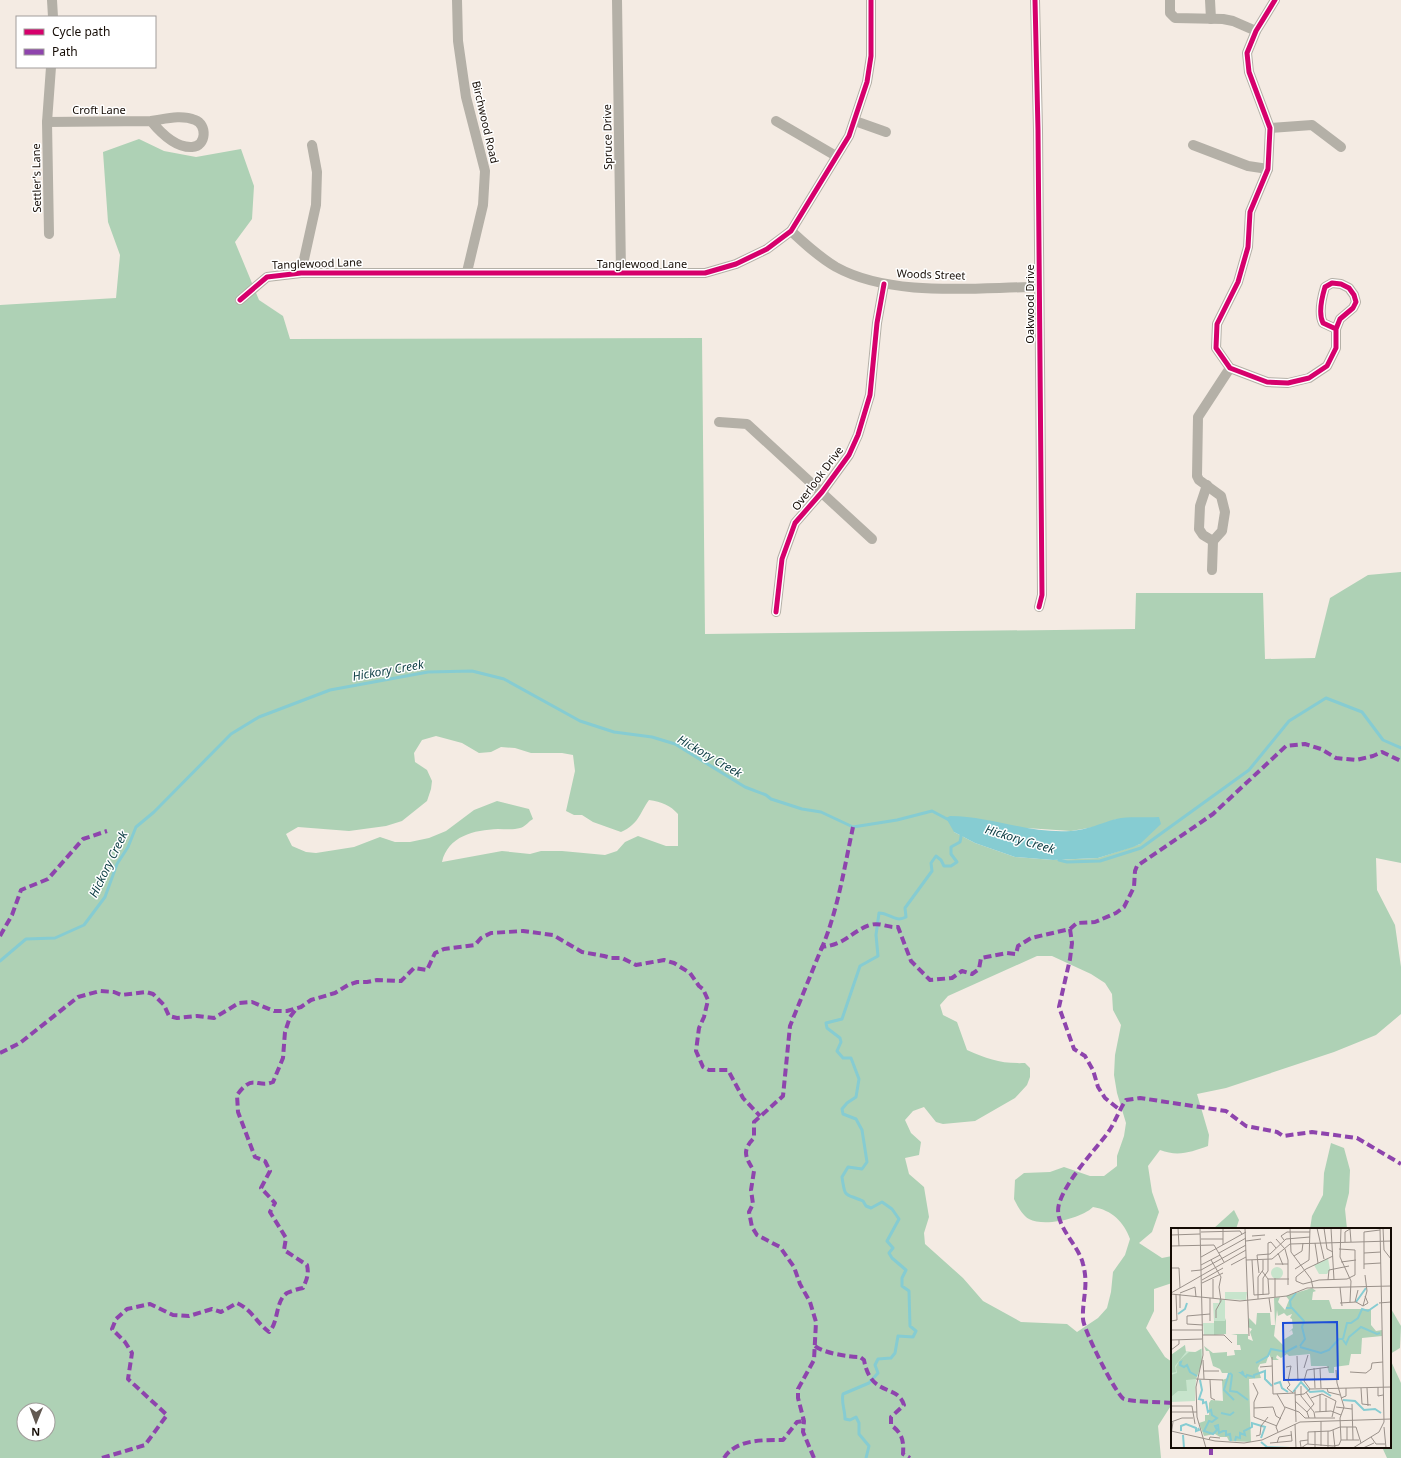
<svg xmlns="http://www.w3.org/2000/svg" width="1401" height="1458" font-family="'Noto Sans',sans-serif">
	<style>
		.forest { fill: #aed1b5; fill-rule: evenodd }
		.water { fill: #86ccd2 }
		.lines { fill: none; stroke-linecap: round; stroke-linejoin: round }
		.stream { stroke: #86ccd2; stroke-width: 3 }
		.street { stroke: #b4b0a7; stroke-width: 10 }
		.quiet { stroke: #8e44ad; stroke-width: 4; stroke-dasharray: 8 4; stroke-linecap: butt }
		.cycleway-casing { stroke: #fff; stroke-width: 8 }
		.cycleway { stroke: #d6006c; stroke-width: 5 }
		.labels { text-anchor: middle; dominant-baseline: central; stroke-width: 3; stroke-linejoin: round; paint-order: stroke }
		.street-label { font-size: 11px; fill: #140b04; stroke: #fff }
		.water-label { font-size: 12px; font-style: italic; fill: #114147; stroke: #fff }
		.inset-river { fill: none; stroke: #86ccd2; stroke-width: 2 }
		.inset-road { fill: none; stroke: #9a918a; stroke-width: 1 }
		.view { fill: #1d4ed8; fill-opacity: 0.15; stroke: #1d4ed8; stroke-width: 2 }
		.inset-edge { fill: none; stroke: #140b04; stroke-width: 2 }
	</style>
	<rect width="100%" height="100%" fill="#f4ebe3"/>
	<g class="forest">
		<path d="M 139,139 L 164,151 L 196,157 L 241,149 L 254,186 L 252,219 L 235,242 L 259,300 L 283,316 L 290,339 L 702,338 L 705,634 L 1135,629 L 1136,593 L 1263,593 L 1265,659 L 1315,658 L 1330,598 L 1368,575 L 1401,572 L 1401,863 L 1376,858 L 1377,890 L 1395,925 L 1401,967 L 1401,1014 L 1376,1035 L 1334,1052 L 1226,1088 L 1197,1094 L 1209,1135 L 1208,1146 C 1191,1152 1178,1157 1160,1150 L 1148,1166 L 1152,1192 L 1159,1212 L 1152,1232 L 1139,1243 L 1162,1258 L 1172,1256 L 1172,1283 L 1154,1289 L 1154,1311 L 1146,1328 L 1165,1357 L 1172,1362 L 1172,1404 L 1158,1426 L 1161,1458 L 0,1458 L 0,305 L 116,298 L 120,255 L 108,222 L 103,152 ZM 436,736 L 462,743 L 479,753 L 491,752 L 501,747 L 515,748 L 531,753 L 562,753 L 573,755 L 575,771 L 566,811 L 574,815 L 582,815 L 593,822 L 621,832 C 639,824 639,814 649,800 C 662,802 670,805 678,814 L 678,846 L 666,846 L 638,836 L 625,842 L 617,851 L 605,855 L 562,851 L 541,851 L 530,854 L 502,851 L 442,862 C 448,836 474,830 498,829 C 505,829 514,830 520,828 C 525,827 529,821 533,819 L 529,809 L 497,801 L 474,810 L 446,831 L 429,838 L 410,842 L 395,842 L 380,837 L 354,847 L 316,853 L 306,852 L 292,846 L 286,834 L 298,827 L 349,831 L 386,826 L 402,821 L 427,801 L 431,789 L 432,781 L 427,770 L 415,762 L 414,753 L 422,740 ZM 1117,819 L 1140,844 L 1098,858 L 1053,860 L 1015,857 L 975,843 L 954,832 L 1026,828 L 1071,831 L 1094,827 ZM 1037,956 L 1052,956 L 1091,974 L 1105,983 L 1112,994 L 1113,1010 L 1121,1025 L 1115,1055 L 1114,1075 L 1117,1093 L 1126,1123 L 1124,1136 L 1117,1156 L 1117,1166 L 1104,1176 L 1090,1176 L 1064,1167 L 1050,1172 L 1024,1173 L 1015,1180 L 1014,1199 C 1017,1205 1022,1215 1029,1219 C 1044,1227 1081,1219 1093,1207 C 1112,1210 1124,1222 1130,1239 L 1125,1255 L 1113,1272 L 1111,1292 L 1107,1308 L 1098,1318 L 1077,1332 L 1067,1324 L 1021,1322 L 983,1301 L 963,1278 L 925,1244 L 924,1233 L 929,1217 L 924,1187 L 909,1174 L 905,1158 L 919,1155 L 921,1142 L 911,1133 L 905,1120 L 913,1111 L 924,1107 L 936,1122 L 943,1124 L 975,1121 L 1015,1098 L 1027,1085 L 1030,1077 L 1030,1068 L 1025,1063 C 1001,1064 988,1059 967,1050 L 957,1022 L 943,1015 L 940,1005 L 948,996 ZM 24,1410 L 48,1410 L 48,1434 L 24,1434 Z"/>
		<path d="M 1331,1143 L 1344,1148 L 1350,1170 L 1349,1193 L 1345,1209 L 1347,1229 L 1310,1229 L 1312,1216 L 1323,1195 L 1324,1173 Z"/>
		<path d="M 1234,1210 L 1239,1220 L 1236,1229 L 1213,1229 Z"/>
		<path d="M 1390,1307 L 1401,1326 L 1400,1348 L 1390,1354 Z"/>
		<path d="M 1390,1359 L 1401,1383 L 1401,1458 L 1387,1458 L 1382,1447 L 1390,1447 Z"/>
	</g>
	<path class="water" d="M 950,816 C 990,816 1030,834 1071,831 C 1087,830 1101,823 1116,819 C 1129,816 1145,818 1159,817 L 1161,824 L 1140,844 L 1133,847 L 1098,858 L 1053,860 L 1015,857 L 975,843 L 954,832 L 946,818 Z"/>
	<g class="lines">
		<g class="stream">
			<path d="M 1059,860 L 1067,862 L 1100,861 L 1141,848 L 1249,770 L 1289,721 L 1326,698 L 1362,712 L 1383,740 L 1401,748"/>
			<path d="M 0,961 L 26,939 L 55,938 L 84,925 L 105,897 L 117,864 L 128,847 L 136,827 L 154,812 L 231,734 L 259,717 L 330,690 L 428,672 L 472,671 L 504,679 L 580,721 L 614,732 L 652,737 L 675,744 L 745,787 L 766,795 L 771,799 L 802,809 L 821,812 L 853,827 L 897,820 L 932,811 L 949,820"/>
			<path d="M 866,1458 L 869,1446 L 859,1434 L 859,1423 L 856,1417 L 850,1420 L 845,1419 C 845,1410 841,1402 843,1394 L 869,1383 L 878,1373 L 875,1365 L 878,1359 L 891,1358 L 895,1353 L 898,1336 L 913,1337 L 916,1331 L 910,1326 L 909,1291 L 902,1286 L 902,1278 L 906,1270 L 892,1258 L 889,1253 L 893,1248 L 887,1241 L 899,1219 L 892,1209 L 882,1202 L 871,1208 L 866,1206 L 863,1201 C 845,1193 845,1199 842,1177 L 848,1167 L 862,1169 L 867,1162 L 862,1130 L 856,1119 L 843,1114 L 842,1109 L 847,1103 L 856,1097 L 859,1079 L 851,1058 L 843,1058 L 837,1051 L 841,1042 L 840,1038 L 827,1028 L 826,1023 L 842,1019 L 860,966 L 878,956 L 876,935 L 879,913 C 890,913 895,923 906,917 L 905,908 L 932,871 L 931,863 L 936,856 L 941,860 L 944,866 L 951,866 L 957,862 L 951,854 L 951,847 L 960,842 L 962,832"/>
		</g>
		<g class="street">
			<path d="M 52,0 L 53,17"/>
			<path d="M 457,0 L 458,41 L 466,97 L 485,171 L 483,205 L 467,272"/>
			<path d="M 617,0 L 621,273"/>
			<path d="M 1035,0 L 1038,130 L 1042,595 L 1039,607"/>
			<path d="M 1170,0 L 1170,13 L 1175,18 L 1223,19 L 1233,21 L 1256,31"/>
			<path d="M 1210,0 L 1211,19"/>
			<path d="M 1275,0 L 1256,31 L 1247,53 L 1249,72 L 1270,128 L 1268,169 L 1250,212 L 1248,247 L 1238,282 L 1217,324 L 1216,348 L 1230,368 L 1267,382 L 1288,383 L 1309,378 L 1327,366 L 1336,348 L 1336,329 L 1340,319 L 1353,308 L 1356,302 L 1354,295 L 1349,288 L 1341,284 L 1332,283 L 1325,287 C 1322,297 1318,313 1323,323 L 1336,329"/>
			<path d="M 776,121 L 836,156"/>
			<path d="M 855,121 L 886,132"/>
			<path d="M 47,122 L 151,121 C 160,132 176,148 192,147 C 207,146 207,124 195,120 C 181,114 165,119 151,121"/>
			<path d="M 1270,128 L 1312,125 L 1341,147"/>
			<path d="M 1193,145 L 1248,166 L 1268,169"/>
			<path d="M 791,231 C 805,244 819,257 836,267 C 892,298 977,287 1039,287"/>
			<path d="M 49,234 L 47,122 L 51,67"/>
			<path d="M 301,273 L 316,205 L 317,172 L 312,145"/>
			<path d="M 240,300 L 267,277 L 301,273 L 705,273 L 736,264 L 767,249 L 791,231 L 849,136 L 867,82 L 871,56 L 871,0"/>
			<path d="M 719,422 L 747,424 L 872,539"/>
			<path d="M 1207,485 L 1200,506 L 1199,529 L 1203,535 L 1213,541"/>
			<path d="M 1212,570 L 1213,541 L 1222,531 L 1225,512 L 1221,496 L 1199,480 L 1197,476 L 1198,417 L 1230,368"/>
			<path d="M 776,612 L 782,559 L 795,523 L 822,492 L 849,455 L 858,435 L 870,395 L 877,323 L 884,284"/>
		</g>
		<g class="quiet">
			<path d="M 1070,929 L 1072,943 L 1070,959 L 1059,1007 L 1074,1049 L 1085,1056 L 1093,1070 L 1098,1087 L 1105,1098 L 1120,1110"/>
			<path d="M 0,936 L 12,915 L 21,890 L 48,879 L 83,839 L 107,831"/>
			<path d="M 821,950 C 838,910 844,869 853,827"/>
			<path d="M 0,1053 L 20,1043 L 78,997 L 100,991 L 114,992 L 121,995 L 146,992 L 153,994 L 164,1005 L 169,1016 L 177,1018 L 197,1016 L 214,1018 L 239,1003 L 252,1002 L 274,1011 L 287,1011 L 301,1007 L 311,1000 L 335,993 L 348,985 L 357,982 L 367,982 L 377,980 L 401,981 L 414,968 L 427,970 L 435,953 L 444,949 L 475,945 L 481,938 L 491,933 L 523,931 L 553,935 L 582,952 L 604,956 L 611,958 L 622,958 L 636,965 L 664,960 L 674,963 L 690,973 L 699,986 L 703,989 L 708,1000 L 704,1017 L 699,1028 L 696,1051 L 703,1067 L 709,1070 L 728,1070 L 743,1098 L 760,1116"/>
			<path d="M 815,1346 C 823,1353 849,1357 860,1357 L 864,1360 C 871,1398 897,1383 904,1405 L 891,1417 L 891,1425 C 902,1433 904,1440 903,1454 L 910,1458"/>
			<path d="M 1172,1403 C 1161,1402 1133,1402 1124,1399 C 1116,1395 1083,1329 1083,1319 C 1082,1299 1089,1286 1083,1264 C 1079,1245 1053,1225 1059,1204 C 1066,1181 1092,1153 1107,1134 C 1115,1123 1119,1110 1126,1100 L 1140,1098 L 1226,1111 L 1246,1126 L 1277,1132 L 1283,1136 L 1312,1132 L 1357,1138 L 1401,1164"/>
			<path d="M 1211,1447 L 1211,1458"/>
			<path d="M 102,1458 L 145,1445 L 167,1415 L 128,1379 L 132,1353 L 125,1342 L 112,1329 L 116,1319 L 127,1309 L 150,1304 L 173,1315 L 189,1316 L 212,1309 L 221,1312 L 237,1303 C 251,1309 257,1323 269,1332 C 279,1322 275,1301 287,1293 C 291,1291 298,1289 303,1288 C 307,1279 309,1274 307,1265 L 284,1250 L 286,1238 L 270,1212 L 275,1203 L 261,1188 L 270,1171 L 265,1161 L 255,1157 L 238,1112 L 237,1095 C 254,1072 256,1089 273,1082 L 283,1058 L 285,1032 L 290,1017 L 296,1009"/>
			<path d="M 724,1458 C 736,1439 763,1440 783,1440 L 797,1422 L 804,1421 L 803,1418"/>
			<path d="M 814,1458 L 803,1432 L 804,1421 L 798,1398 L 798,1389 L 814,1360 L 816,1322 L 810,1302 L 800,1284 L 794,1267 L 780,1247 L 757,1235 L 752,1227 L 749,1212 L 753,1204 L 751,1190 L 754,1171 C 746,1158 741,1151 754,1138 L 754,1122 L 783,1096 L 790,1026 L 822,947 C 847,944 850,932 870,925 C 880,922 888,928 898,927 L 911,961 L 930,980 L 952,978 L 962,971 L 972,974 L 979,969 L 981,958 L 1007,953 L 1016,954 L 1018,946 L 1031,938 L 1070,929 L 1077,923 L 1095,922 L 1116,913 L 1124,907 L 1134,887 L 1135,871 L 1137,866 L 1213,814 L 1286,746 L 1305,744 L 1321,749 L 1336,758 L 1356,760 L 1373,756 L 1382,752 L 1401,761"/>
		</g>
		<g class="cycleway-casing">
			<g id="cycleway">
				<path d="M 1035,0 L 1038,130 L 1042,595 L 1039,607"/>
				<path d="M 1275,0 L 1256,31 L 1247,53 L 1249,72 L 1270,128 L 1268,169 L 1250,212 L 1248,247 L 1238,282 L 1217,324 L 1216,348 L 1230,368 L 1267,382 L 1288,383 L 1309,378 L 1327,366 L 1336,348 L 1336,329 L 1340,319 L 1353,308 L 1356,302 L 1354,295 L 1349,288 L 1341,284 L 1332,283 L 1325,287 C 1322,297 1318,313 1323,323 L 1336,329"/>
				<path d="M 240,300 L 267,277 L 301,273 L 705,273 L 736,264 L 767,249 L 791,231 L 849,136 L 867,82 L 871,56 L 871,0"/>
				<path d="M 776,612 L 782,559 L 795,523 L 822,492 L 849,455 L 858,435 L 870,395 L 877,323 L 884,284"/>
			</g>
		</g>
		<use href="#cycleway" class="cycleway"/>
	</g>
	<g class="labels">
		<g class="street-label">
			<text x="99" y="109">Croft Lane</text>
			<text transform="translate(486 122) rotate(77)">Birchwood Road</text>
			<text transform="translate(607 137) rotate(-91)">Spruce Drive</text>
			<text transform="translate(36 178) rotate(-91)">Settler's Lane</text>
			<text transform="translate(317 263) rotate(-2)">Tanglewood Lane</text>
			<text x="642" y="263">Tanglewood Lane</text>
			<text transform="translate(931 274) rotate(2)">Woods Street</text>
			<text transform="translate(1029 304) rotate(-90)">Oakwood Drive</text>
			<text transform="translate(817 478) rotate(-53)">Overlook Drive</text>
		</g>
		<g class="water-label">
			<text transform="translate(388 670) rotate(-10)">Hickory Creek</text>
			<text transform="translate(710 756) rotate(30)">Hickory Creek</text>
			<text transform="translate(1020 839) rotate(17)">Hickory Creek</text>
			<text transform="translate(108 864) rotate(-64)">Hickory Creek</text>
		</g>
	</g>
	<g transform="translate(1171 1228)">
		<rect width="220" height="220" fill="#f4ebe3"/>
		<path d="M 157,30 L 159,42 L 156,46 L 148,46 L 143,37 ZM100 45a6 6 0 1 1 12 0a6 6 0 1 1-12 0ZM 54,64 L 76,64 L 75,72 L 54,71 ZM 48,71 L 54,72 L 54,93 L 43,93 L 42,75 L 48,75 ZM 32,95 L 43,95 L 43,107 L 33,107 ZM 14,117 L 14,123 L 24,124 L 32,120 L 31,135 L 25,151 L 24,173 L 0,174 L 0,127 Z" fill="#c7e4cc"/>
		<path d="M 141,60 L 145,63 L 142,64 L 141,72 L 158,72 L 161,81 L 200,81 L 200,97 L 205,103 L 211,102 L 211,108 L 191,110 L 190,126 L 180,126 L 178,137 L 163,139 L 163,145 L 158,145 L 156,138 L 140,138 L 139,126 L 118,128 L 116,126 L 110,130 L 106,127 L 105,130 L 108,132 L 101,132 L 98,126 L 95,135 L 89,136 L 87,140 L 90,150 L 78,151 L 80,214 L 58,213 L 56,209 L 49,209 L 44,206 L 33,208 L 28,195 L 34,193 L 34,187 L 38,187 L 38,175 L 40,172 L 52,173 L 51,152 L 57,150 L 57,145 L 51,145 L 49,141 L 42,138 L 38,123 L 35,123 L 33,118 L 42,125 L 56,124 L 56,128 L 64,127 L 63,122 L 70,122 L 69,117 L 66,117 L 66,107 L 60,106 L 77,106 L 77,111 L 82,113 L 79,104 L 81,101 L 77,99 L 78,90 L 85,97 L 86,85 L 99,85 L 100,97 L 104,97 L 103,70 L 109,69 L 107,74 L 114,82 L 118,72 L 115,68 ZM 106,82 L 107,88 L 113,85 L 116,88 L 121,86 L 119,90 L 121,91 L 122,100 L 118,104 L 121,102 L 122,106 L 112,112 L 113,118 L 103,108 ZM 55,90 L 55,106 L 43,107 L 43,93 L 54,93 ZM 14,117 L 15,124 L 4,138 L 5,144 L 0,145 L 0,127 ZM 30,121 L 31,135 L 25,151 L 15,152 L 16,163 L 7,163 L 0,169 L 0,147 L 6,145 L 5,139 L 9,132 L 18,124 L 25,124 Z" fill="#aed1b5" fill-rule="evenodd"/>
		<path class="inset-river" d="M 185,74 L 195,60M 115,80 L 121,80 L 133,93 L 131,99 L 134,111 L 129,118M 120,80 L 119,73 L 125,65M 7,86 L 14,81 L 16,75M 172,111 L 176,95 L 180,95 L 187,90 L 191,81 L 197,83 L 207,76M 172,112 L 175,116 L 178,109 L 190,99 L 206,106 L 209,105M 129,119 L 150,125 L 158,122 L 168,111 L 172,111M 8,135 L 10,134 L 9,137 L 13,139 L 16,137 L 19,144 L 26,148M 85,135 L 97,128 L 100,121 L 115,124 L 126,118M 71,143 L 72,145 L 70,145 L 75,149 L 76,147 L 83,149 L 83,147 L 94,143 L 94,151 L 101,158M 58,145 L 53,162 L 63,172M 59,145 L 61,147 L 59,163 L 66,164 L 77,172M 29,152 L 31,162 L 28,171 L 32,172 L 32,175 L 35,174 L 37,184 L 40,182 L 41,187 L 46,190 L 41,194 L 38,193 L 33,203 L 42,206 L 46,202 L 44,198 L 47,197 L 48,205 L 52,203 L 55,203 L 55,207 L 59,206 L 60,213M 103,156 L 109,154 L 111,160 L 117,164M 122,164 L 130,154 L 139,164 L 152,163 L 160,168M 172,172 L 184,173 L 193,182 L 204,181 L 210,185M 50,185 L 59,187 L 63,184M 10,203 L 10,198 L 15,196 L 25,200 L 25,203 L 28,202 L 27,200M 12,207 L 13,220M 64,213 L 65,209 L 69,210 L 69,205 L 74,207 L 73,203 L 81,199 L 81,195 L 94,199 L 90,210M 90,214 L 96,219 L 119,220"/>
		<path class="inset-road" d="M 7,0 L 8,18M 29,0 L 32,127 L 25,159 L 26,189 L 35,220M 52,0 L 52,17M 74,0 L 78,108M 119,0 L 120,24 L 140,51 L 142,60M 146,0 L 153,31M 153,0 L 156,21 L 162,24M 160,0 L 163,52M 170,0 L 169,29 L 180,53 L 179,74M 212,0 L 213,22 L 220,31M 179,1 L 180,14M 30,4 L 69,3 L 71,6M 0,7 L 29,6M 81,8 L 94,7M 30,11 L 52,11M 105,11 L 114,21 L 117,32 L 117,57M 113,12 L 110,8 L 116,4 L 139,4M 75,13 L 90,11M 174,14 L 174,4 L 179,1M 144,15 L 147,35M 0,18 L 43,17 L 53,34M 48,25 L 75,10M 107,25 L 112,37M 193,25 L 210,24M 123,28 L 131,23 L 132,15M 162,28 L 135,41 L 125,49 L 125,53 L 132,56 L 148,52 L 176,51 L 184,47 L 184,22 L 168,21M 30,29 L 75,4M 40,32 L 50,49 L 48,59 L 50,73 L 45,82 L 45,90M 75,32 L 101,31 L 119,16 L 220,13M 81,32 L 83,67 L 98,66 L 97,51 L 91,43M 170,34 L 185,32M 104,36 L 117,36M 193,36 L 210,35M 30,37 L 49,27M 60,37 L 75,29M 0,40 L 8,40 L 9,60M 124,41 L 138,32 L 139,0M 193,41 L 193,4 L 209,2M 20,43 L 30,42 L 75,17M 88,45 L 86,27 L 99,26 L 115,11 L 139,9M 104,50 L 104,69M 42,51 L 42,70M 97,51 L 118,51M 31,52 L 52,40M 157,52 L 158,42 L 178,38M 31,55 L 52,45M 169,59 L 171,78M 0,65 L 75,22M 9,65 L 24,59 L 25,69M 0,66 L 69,73 L 116,68 L 136,60 L 220,58M 9,66 L 9,80M 92,67 L 92,50 L 97,43 L 97,15 L 100,14 L 105,20M 39,70 L 39,93M 98,70 L 100,84M 87,71 L 87,49 L 92,42 L 92,32M 184,74 L 187,62M 169,75 L 185,74 L 192,78M 208,75 L 220,74M 192,78 L 196,63 L 194,47M 192,78 L 197,75 L 194,68M 0,93 L 6,92 L 5,67M 32,97 L 16,96 L 16,88 L 39,86M 0,102 L 31,102M 32,107 L 53,107 L 61,115M 0,112 L 31,111M 0,122 L 8,116 L 8,112M 126,128 L 127,153M 101,129 L 102,166 L 124,165M 32,132 L 33,151M 89,139 L 101,138M 115,139 L 120,138 L 117,153 L 119,157 L 116,160 L 122,165M 133,140 L 137,127M 143,140 L 144,160M 149,140 L 150,160M 165,142 L 166,155 L 173,179 L 169,190 L 170,212M 33,143 L 48,143M 179,144 L 195,145 L 200,141 L 201,135 L 212,134M 25,151 L 52,152M 39,152 L 40,170 L 44,172M 82,155 L 87,165 L 83,174 L 83,189 L 106,198M 130,158 L 130,168 L 143,184 L 144,190M 207,159 L 207,168 L 212,167M 156,160 L 157,164 L 169,167M 190,160 L 191,176 L 200,177M 196,160 L 197,178M 139,161 L 220,159M 139,161 L 133,153 L 136,142 L 158,139M 124,162 L 125,194M 135,164 L 143,176 L 136,184M 106,166 L 114,180 L 105,199 L 107,204M 149,166 L 149,184M 124,167 L 133,166 L 139,161M 140,170 L 151,166 L 165,173 L 161,189M 170,170 L 175,168 L 175,160M 124,173 L 136,184 L 138,190M 181,176 L 182,212M 0,178 L 21,178 L 24,196M 114,179 L 128,184 L 134,190 L 164,190M 165,179 L 181,181M 83,180 L 102,179 L 105,188 L 110,191M 0,184 L 26,184M 144,184 L 160,183 L 170,187M 155,184 L 155,170M 150,193 L 150,218M 0,194 L 11,190 L 22,190M 124,196 L 125,220M 176,199 L 176,212M 213,199 L 215,220M 162,202 L 164,220M 0,203 L 44,213 L 73,215 L 91,212 L 129,194 L 220,191M 144,203 L 144,219M 157,203 L 157,219M 0,207 L 2,194M 85,208 L 89,207 L 90,198 L 97,189M 200,209 L 205,216 L 214,216M 38,212 L 39,209 L 49,210M 99,215 L 121,213 L 120,203M 106,215 L 108,209 L 121,207M 137,216 L 137,204 L 159,203 L 169,199 L 185,199 L 190,215M 130,219 L 129,213 L 137,212M 130,220 L 136,216 L 162,218 L 168,217 L 170,212 L 188,212M 182,220 L 208,204 L 213,194 L 209,0M 192,220 L 203,215"/>
		<path class="view" d="M 166,94 L 167,151 L 113,152 L 112,95 Z"/>
		<rect width="220" height="220" class="inset-edge"/>
	</g>
	<rect x="16" y="16" width="140" height="52" fill="#ffffff" stroke="#a19d9b"/>
	<rect x="24" y="29" width="20" height="6" fill="#d6006c" stroke="#a19d9b"/>
	<text x="52" y="36" font-size="12" fill="#140b04">Cycle path</text>
	<rect x="24" y="49" width="20" height="6" fill="#8e44ad" stroke="#a19d9b"/>
	<text x="52" y="56" font-size="12" fill="#140b04">Path</text>
	<g transform="translate(36 1422) rotate(181)"><circle r="19" fill="#ffffff" stroke="#a19d9b"/>
	<path d="M0-3L7 15L0 10L-7 15Z" fill="#625952"/>
	<text y="-6" font-size="11" font-weight="bold" text-anchor="middle" fill="#140b04">N</text>
	</g>
</svg>
